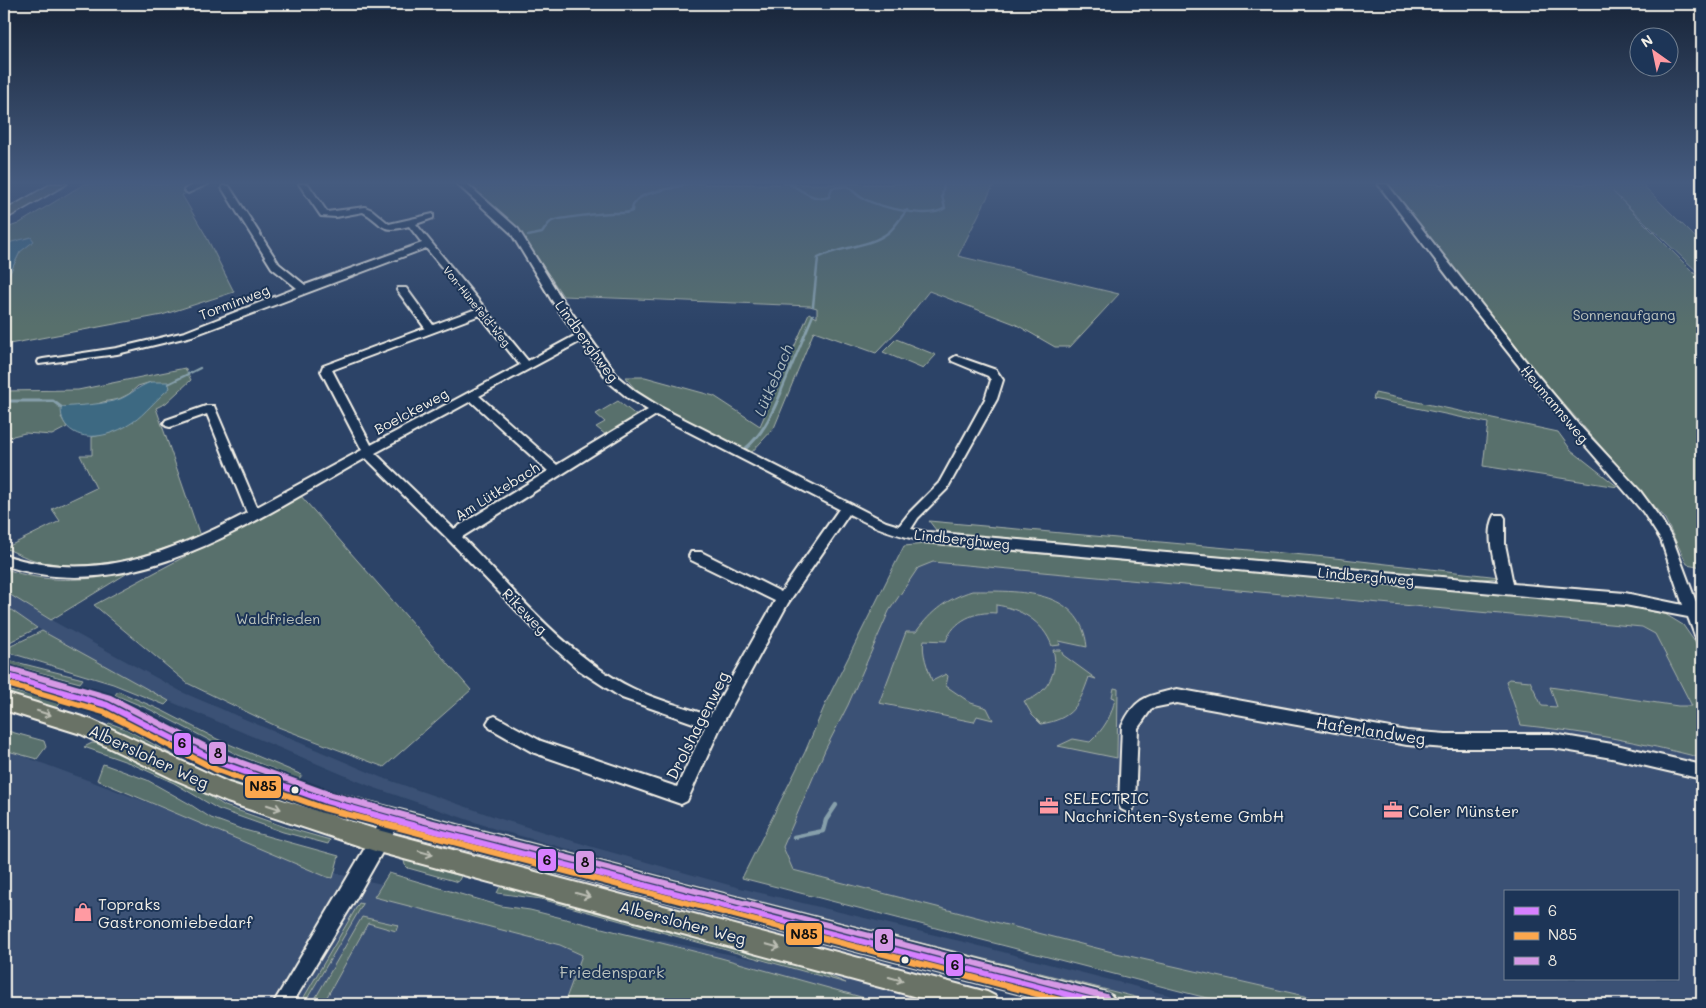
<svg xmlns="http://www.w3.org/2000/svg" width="1706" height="1008" font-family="Mali,sans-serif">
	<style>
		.built { fill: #3b5174; fill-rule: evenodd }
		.green { fill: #58706c; stroke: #a6b0aa }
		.water { fill: #3d6982; stroke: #869fab }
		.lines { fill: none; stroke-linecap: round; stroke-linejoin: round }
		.stream-far2 { stroke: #869fab; stroke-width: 2.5 }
		.stream-far1 { stroke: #869fab; stroke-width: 3 }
		.stream { stroke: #869fab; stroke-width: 4.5 }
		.minor-casing { stroke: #f4f1e8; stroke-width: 4 }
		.major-casing { stroke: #f4f1e8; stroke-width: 4 }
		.highway-casing { stroke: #f4f1e8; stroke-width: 3 }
		.minor { fill: #1d3557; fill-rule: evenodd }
		.major { fill: #697266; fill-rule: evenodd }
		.highway { fill: #697266; fill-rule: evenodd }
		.bus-1-casing { stroke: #1d3557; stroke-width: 10 }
		.bus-2-casing { stroke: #1d3557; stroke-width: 10 }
		.bus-3-casing { stroke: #1d3557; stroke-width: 10 }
		.bus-1 { stroke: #d780ff; stroke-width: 6 }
		.bus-2 { stroke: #fba74e; stroke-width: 6 }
		.bus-3 { stroke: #d699e5; stroke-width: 6 }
		.oneway { stroke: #bcbeb4 }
		.bus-dot { fill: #f4f1e8; stroke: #1d3557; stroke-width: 2 }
		.labels { text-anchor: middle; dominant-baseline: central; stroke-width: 4; stroke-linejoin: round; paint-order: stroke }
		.far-street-label { font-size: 11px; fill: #f4f1e8; stroke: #1d3557 }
		.street-label { font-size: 14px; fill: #f4f1e8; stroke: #1d3557 }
		.park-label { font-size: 14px; fill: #bdc4bd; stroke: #1d3557 }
		.water-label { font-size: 15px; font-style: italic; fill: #b4c1c4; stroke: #1d3557 }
		.near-street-label { font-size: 16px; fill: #f4f1e8; stroke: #1d3557 }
		.near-poi-label { font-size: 16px; fill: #f4f1e8; stroke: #1d3557; text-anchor: start }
		.near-park-label { font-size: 16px; fill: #bdc4bd; stroke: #1d3557 }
		.line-badge { stroke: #1d3557; stroke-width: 2 }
		.pale-badge-label { font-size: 14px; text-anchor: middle; font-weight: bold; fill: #111 }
	</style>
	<rect width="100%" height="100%" fill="#2c4367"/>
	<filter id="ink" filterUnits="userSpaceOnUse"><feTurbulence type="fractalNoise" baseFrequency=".02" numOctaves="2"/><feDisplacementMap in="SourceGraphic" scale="10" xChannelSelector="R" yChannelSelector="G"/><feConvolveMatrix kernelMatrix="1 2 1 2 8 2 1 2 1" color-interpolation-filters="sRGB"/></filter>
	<g filter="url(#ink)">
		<g class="built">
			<path d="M 904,546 L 933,562 L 1642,627 L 1655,634 L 1692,706 L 1702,732 L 1702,1004 L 1340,1004 L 1116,953 L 793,870 L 783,847 L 825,750 L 848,705 ZM 1505,892 L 1677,892 L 1677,979 L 1505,979 Z"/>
			<path d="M 4,591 L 51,620 L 184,693 L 380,777 L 504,820 L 596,848 L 740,888 L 968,943 L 1203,1004 L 1164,1004 L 799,912 L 498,830 L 372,787 L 169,701 L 42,631 L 4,605 Z"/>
			<path d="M 4,749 L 348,877 L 886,986 L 951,1004 L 4,1004 Z"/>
		</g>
		<g class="green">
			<path d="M 84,184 L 211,184 L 182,195 L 205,234 L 234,292 L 162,315 L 4,345 L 4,279 L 8,277 L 20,252 L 8,243 L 4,247 L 4,229 L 18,224 Z"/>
			<path d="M 466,184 L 994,184 L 958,256 L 1119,294 L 1070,347 L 1055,347 L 1015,324 L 929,291 L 899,329 L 876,353 L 814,331 L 774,428 L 750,454 C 718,438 642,407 626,377 L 645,377 L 714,396 L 760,426 L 809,313 L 817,318 L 817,308 L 810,306 L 563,296 L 519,230 Z"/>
			<path d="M 1388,184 L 1642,184 L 1702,244 L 1702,276 L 1613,192 L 1702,281 L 1702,567 L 1687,564 L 1665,519 L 1526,361 L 1396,198 Z"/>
			<path d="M 896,339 L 936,355 L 923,369 L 883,352 Z"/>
			<path d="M 185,368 L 191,380 L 166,403 L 156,408 L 200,536 C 149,555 88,575 34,560 C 24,557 14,552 5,548 L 60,521 L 52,509 L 96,488 L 80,455 L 92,455 L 92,437 L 113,432 L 169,388 L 151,382 L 138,386 L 129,394 L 119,399 L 103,402 L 61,417 L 67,427 L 52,435 L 25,433 L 13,436 L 4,443 L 4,391 L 78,390 Z"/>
			<path d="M 1375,393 L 1558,432 L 1571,450 L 1618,487 L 1483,466 L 1488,423 L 1373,399 Z"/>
			<path d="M 618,401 L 637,416 L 606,435 L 596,427 L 605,422 L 596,414 Z"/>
			<path d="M 300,495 L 471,690 L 384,767 L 278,727 L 187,683 L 94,605 Z"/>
			<path d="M 929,521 L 1326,557 L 1508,578 L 1476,579 L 962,534 L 936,530 Z"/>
			<path d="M 926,544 L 1610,603 L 1665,614 L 1683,625 L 1697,645 L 1702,656 L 1702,758 C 1640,742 1585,732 1521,725 L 1506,681 L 1509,679 L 1530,681 L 1542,706 L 1557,707 L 1550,687 L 1678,706 L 1692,706 L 1655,634 L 1642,627 L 933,562 L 918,568 L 889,611 L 848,705 L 825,750 L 783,847 L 793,870 L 1116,953 L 1340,1004 L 1230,1004 L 742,878 L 805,752 L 827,700 L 904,546 Z"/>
			<path d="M 4,568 C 33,580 63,581 95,578 C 106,577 116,573 126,574 L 51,620 L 4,591 Z"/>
			<path d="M 972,591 C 1018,591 1081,588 1087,647 L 1059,641 L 1060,645 L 1052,646 C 1043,621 1019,608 996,605 L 996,613 C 975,611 954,620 946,641 L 924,640 C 921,653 928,668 932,681 L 946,674 L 948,676 L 946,686 L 971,703 L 987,708 L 993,720 L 977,716 L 974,722 L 879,703 L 906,632 L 916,632 C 932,610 947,599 972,591 Z"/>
			<path d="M 4,605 L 37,628 L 4,645 Z"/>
			<path d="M 42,631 L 169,701 L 165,705 L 113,684 L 7,652 L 11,646 Z"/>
			<path d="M 1053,650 L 1061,650 L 1063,655 L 1096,679 L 1089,677 C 1079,706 1072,719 1041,724 L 1032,715 L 1024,701 C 1045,697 1060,671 1053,650 Z"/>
			<path d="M 4,659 L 83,679 L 80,683 L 4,663 Z"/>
			<path d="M 1114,688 L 1118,689 L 1117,758 L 1058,746 L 1073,739 L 1090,742 C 1104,729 1112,716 1115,698 L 1112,697 Z"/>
			<path d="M 4,689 L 23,694 L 65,699 L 55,709 L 4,696 Z"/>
			<path d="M 118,691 L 163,711 L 217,739 L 302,775 L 299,779 L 238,755 L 149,709 L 115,695 Z"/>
			<path d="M 109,723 L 126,729 L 182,760 L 209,772 L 233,777 L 298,802 L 347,815 L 343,820 L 223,782 L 105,727 Z"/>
			<path d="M 4,730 L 44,741 L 46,747 L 37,759 L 4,750 Z"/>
			<path d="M 92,743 L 105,744 L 195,787 L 225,806 L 288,828 L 330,840 L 328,844 L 283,832 L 218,809 L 174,783 L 130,763 L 84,747 Z"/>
			<path d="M 103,764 L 147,780 L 188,803 L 211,818 L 241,829 L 339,856 L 333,878 L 327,877 L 97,780 Z"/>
			<path d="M 405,855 L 442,871 L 461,876 L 458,882 L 408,868 L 405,865 L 403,857 Z"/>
			<path d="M 389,873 L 501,906 L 530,910 L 721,958 L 886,1004 L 564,1004 L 582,955 L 560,945 L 374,897 Z"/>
			<path d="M 500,887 L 531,890 L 791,960 L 846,983 L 541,899 L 497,893 Z"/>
			<path d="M 359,903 L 363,904 L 308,997 L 304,1004 L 300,1004 Z"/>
			<path d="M 799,912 L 1163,1004 L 1143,1004 L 798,917 Z"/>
			<path d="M 362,917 L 398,925 L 396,931 L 368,923 L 323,1004 L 312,1004 Z"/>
		</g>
		<g class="water">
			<path d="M 31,237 L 34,241 L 20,252 L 8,277 L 4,279 L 4,247 L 8,243 Z"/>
			<path d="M 151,382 L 168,382 L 170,388 C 157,398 144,415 133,422 C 117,433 91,442 74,432 C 64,426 61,419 61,407 C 80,405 102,405 120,399 C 132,394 137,387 151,382 Z"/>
		</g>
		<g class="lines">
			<g class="stream-far2">
				<path d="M 790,184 C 803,191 813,201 829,197 L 832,188 L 847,186 C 852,189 856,195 862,198 C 879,207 929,220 945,208 L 942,196 L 944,184"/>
				<path d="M 528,236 L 542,233 C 545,229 548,223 552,221 C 559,218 603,213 612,213 C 620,213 625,214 632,211 C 632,190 670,191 685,184"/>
				<path d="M 813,306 L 818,258 C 840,246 869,248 889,232 C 896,226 901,217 907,210"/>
				<path d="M 168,384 L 200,368"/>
				<path d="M 780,394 L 813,315"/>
			</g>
			<g class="stream-far1">
				<path d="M 4,401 L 53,401 L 61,407"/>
				<path d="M 745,449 C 764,433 771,415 781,393"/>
			</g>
			<path class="stream" d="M 794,837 L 823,831 L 826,820 L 836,805"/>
			<g class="minor-casing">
				<g id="minor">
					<path d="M 195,184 L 208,184 L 188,193 L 184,190 Z"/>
					<path d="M 299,184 L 308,184 L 327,212 L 365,207 L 372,210 L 389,224 L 433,214 L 433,218 L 416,224 L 528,361 L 576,335 L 551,299 L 511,233 L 457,184 L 467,184 L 518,229 L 561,298 L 618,377 L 636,392 L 660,407 L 886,522 L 899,526 L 910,512 L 939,483 L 985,399 L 991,380 L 988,376 L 952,361 L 951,359 L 956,356 L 996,370 L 1003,380 L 997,399 L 947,489 L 918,518 L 911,529 L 927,532 L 1499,582 C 1494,563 1485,533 1495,515 L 1503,515 L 1505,518 L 1505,544 L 1513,584 L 1625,593 L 1683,605 L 1661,540 L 1643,512 L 1545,399 L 1449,278 L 1378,184 L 1387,184 L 1528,364 L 1577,423 L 1640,491 L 1662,521 L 1673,540 L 1702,618 L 1702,643 L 1697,641 L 1688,617 L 1625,605 L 927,542 C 899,536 875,528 849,514 L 788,603 L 720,728 L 687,801 L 681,804 L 532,752 L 490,728 L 487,723 L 490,718 L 495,716 L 541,741 L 677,787 L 705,727 L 622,698 L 579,670 L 544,639 L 448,539 L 366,458 C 257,518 134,610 4,565 L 4,555 C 93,584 168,554 247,513 L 207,414 L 170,427 L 166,426 L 164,423 L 166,420 L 206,406 L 214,406 L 257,507 L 362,450 L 321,371 L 323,366 L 425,328 L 397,290 L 398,288 L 406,288 L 433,325 L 476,309 L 426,248 L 192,336 L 117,354 L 39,364 L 38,362 L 39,360 L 43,359 L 117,348 L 185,332 L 297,288 L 272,268 L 222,188 L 223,186 L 229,186 L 279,264 L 305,285 L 422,243 L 409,226 C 378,234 385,224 363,212 L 336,217 L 321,216 ZM 480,315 L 520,365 L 371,445 L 332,370 ZM 581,341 L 610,383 L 628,398 L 648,410 L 557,465 L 479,396 ZM 471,401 L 548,471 L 454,529 L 375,453 ZM 656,415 L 839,509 L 781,592 L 701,552 L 691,552 L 689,556 L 691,560 L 775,601 L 710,716 C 685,707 656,700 632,688 C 567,656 512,588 462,537 Z"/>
					<path d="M 1177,689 L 1407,731 L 1446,734 L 1553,734 L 1612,744 L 1702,765 L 1702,779 L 1612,758 L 1553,748 L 1446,748 L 1407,745 L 1177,703 L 1152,708 L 1138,728 L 1135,804 L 1133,809 L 1127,812 L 1121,809 L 1119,804 L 1122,726 C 1136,696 1148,696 1177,689 Z"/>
					<path d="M 391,812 L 397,814 L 399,820 L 397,826 L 355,900 L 292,1004 L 273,1004 L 385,814 Z"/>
				</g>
			</g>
			<g class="major-casing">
				<g id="major">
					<path d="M 4,667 L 114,699 L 226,756 L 326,791 L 1104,992 L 1112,996 L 1116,1004 L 1059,1004 L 408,834 L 326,811 L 220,772 L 102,712 L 4,683 Z"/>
					<path d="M 4,693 L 92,720 L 229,783 L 378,830 L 987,992 L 995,996 L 999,1004 L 943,1004 L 378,852 L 227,802 L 174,779 L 81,734 L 4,710 Z"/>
				</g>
			</g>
			<g class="highway-casing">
				<path id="highway" d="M 51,184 L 67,184 L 4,220 L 4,211 Z"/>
			</g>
			<use href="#minor" class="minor"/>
			<use href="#major" class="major"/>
			<use href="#highway" class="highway"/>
			<g class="bus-1-casing">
				<path id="bus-1" d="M 4,675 L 107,705 L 220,763 L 326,801 L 408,824 L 1104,1004"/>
			</g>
			<g class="bus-2-casing">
				<path id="bus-2" d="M 4,683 L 104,712 L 217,770 L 323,808 L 1075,1004"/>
			</g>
			<g class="bus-3-casing">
				<path id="bus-3" d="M 6,668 L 110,698 L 223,756 L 328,794 L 410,817 L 1106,997"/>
			</g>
			<use href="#bus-1" class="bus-1"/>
			<use href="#bus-2" class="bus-2"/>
			<use href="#bus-3" class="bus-3"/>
		</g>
		<defs><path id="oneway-shaft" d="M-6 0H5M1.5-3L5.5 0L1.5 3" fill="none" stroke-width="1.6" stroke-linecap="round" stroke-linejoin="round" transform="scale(1.25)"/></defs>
		<g class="oneway">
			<use href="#oneway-shaft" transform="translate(44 713) rotate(18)"/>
			<use href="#oneway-shaft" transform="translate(274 807) rotate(18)"/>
			<use href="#oneway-shaft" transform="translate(426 853) rotate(15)"/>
			<use href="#oneway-shaft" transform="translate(583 895) rotate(15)"/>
			<use href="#oneway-shaft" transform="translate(773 946) rotate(15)"/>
			<use href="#oneway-shaft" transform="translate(896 979) rotate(15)"/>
		</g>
	</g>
	<linearGradient id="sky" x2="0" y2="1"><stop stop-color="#182539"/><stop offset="0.56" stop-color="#455b7f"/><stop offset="1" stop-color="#455b7f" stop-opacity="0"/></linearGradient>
	<rect width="1706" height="326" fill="url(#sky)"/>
	<defs>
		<g id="office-bare" transform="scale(1.5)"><path d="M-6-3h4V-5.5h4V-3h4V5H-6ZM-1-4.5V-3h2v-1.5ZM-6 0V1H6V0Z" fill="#ff9aa2" stroke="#1d3557" stroke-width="2.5" paint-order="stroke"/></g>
		<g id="shop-bare" transform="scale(1.5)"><path d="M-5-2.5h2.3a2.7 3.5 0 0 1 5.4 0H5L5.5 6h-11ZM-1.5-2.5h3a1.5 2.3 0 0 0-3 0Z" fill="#ff9aa2" stroke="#1d3557" stroke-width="2.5" paint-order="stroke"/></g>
	</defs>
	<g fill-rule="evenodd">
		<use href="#office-bare" x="1049" y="806"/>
		<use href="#office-bare" x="1393" y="810"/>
		<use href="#shop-bare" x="83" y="912"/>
	</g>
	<g class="bus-dot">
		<circle cx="295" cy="790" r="4.5"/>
		<circle cx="905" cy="960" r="4.5"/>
	</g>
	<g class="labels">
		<g class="far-street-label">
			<text transform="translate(477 306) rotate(51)">Von-Hünefeld-Weg</text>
		</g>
		<g class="street-label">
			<text transform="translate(234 302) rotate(-21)">Torminweg</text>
			<text transform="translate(587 341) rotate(54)">Lindberghweg</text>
			<text transform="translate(1555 404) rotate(50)">Heumannsweg</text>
			<text transform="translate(411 411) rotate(-28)">Boelckeweg</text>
			<text transform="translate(497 491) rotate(-32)">Am Lütkebach</text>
			<text transform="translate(962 539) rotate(6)">Lindberghweg</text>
			<text transform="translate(1366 576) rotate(5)">Lindberghweg</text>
			<text transform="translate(525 611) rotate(46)">Rikeweg</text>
		</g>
		<g class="park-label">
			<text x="1624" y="314">Sonnenaufgang</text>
			<text x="278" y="618">Waldfrieden</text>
		</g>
		<g class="water-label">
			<text transform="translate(773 380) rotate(-67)">Lütkebach</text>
		</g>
		<g class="near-street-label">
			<text transform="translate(697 725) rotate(-63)">Drolshagenweg</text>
			<text transform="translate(1371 730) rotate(9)">Haferlandweg</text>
			<text transform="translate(149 756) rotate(25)">Albersloher Weg</text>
			<text transform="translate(683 922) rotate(15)">Albersloher Weg</text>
		</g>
		<g class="near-poi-label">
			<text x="1064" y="797">SELECTRIC<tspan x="1064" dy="18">Nachrichten-Systeme GmbH</tspan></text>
			<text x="1408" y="810">Coler Münster</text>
			<text x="98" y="903">Topraks<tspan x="98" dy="18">Gastronomiebedarf</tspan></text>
		</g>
		<g class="near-park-label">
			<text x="612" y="971">Friedenspark</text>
		</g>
	</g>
	<g class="line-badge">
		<rect x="173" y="732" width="19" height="24" rx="5" fill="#d780ff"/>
		<rect x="208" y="741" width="19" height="24" rx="5" fill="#d699e5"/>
		<rect x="244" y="775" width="38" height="24" rx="5" fill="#fba74e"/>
		<rect x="537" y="848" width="20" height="24" rx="5" fill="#d780ff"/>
		<rect x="575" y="850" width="20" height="24" rx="5" fill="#d699e5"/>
		<rect x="785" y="922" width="38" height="24" rx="5" fill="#fba74e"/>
		<rect x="874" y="928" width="20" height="24" rx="5" fill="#d699e5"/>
		<rect x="945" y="953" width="19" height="24" rx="5" fill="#d780ff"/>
	</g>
	<g class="pale-badge-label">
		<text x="182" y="748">6</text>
		<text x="218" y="758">8</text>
		<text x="263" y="791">N85</text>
		<text x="547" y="865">6</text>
		<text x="585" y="867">8</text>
		<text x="804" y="939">N85</text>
		<text x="884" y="944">8</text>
		<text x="955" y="970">6</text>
	</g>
	<rect width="1706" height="1008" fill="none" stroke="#1d3557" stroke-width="20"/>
	<rect x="10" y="10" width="1686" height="988" fill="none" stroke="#f4f1e8" stroke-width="2" filter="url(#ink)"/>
	<rect x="1504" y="890" width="175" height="90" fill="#1d3557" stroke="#738091"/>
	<rect x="1514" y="907" width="25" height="8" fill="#d780ff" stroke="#738091"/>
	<text x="1548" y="916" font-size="15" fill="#f4f1e8">6</text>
	<rect x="1514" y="932" width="25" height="8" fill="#fba74e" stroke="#738091"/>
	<text x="1548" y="940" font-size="15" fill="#f4f1e8">N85</text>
	<rect x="1514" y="957" width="25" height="8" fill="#d699e5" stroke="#738091"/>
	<text x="1548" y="966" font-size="15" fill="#f4f1e8">8</text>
	<g transform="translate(1654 52) rotate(327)"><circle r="24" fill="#1d3557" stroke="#738091"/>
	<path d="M0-4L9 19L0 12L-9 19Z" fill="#ff9aa2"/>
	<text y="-8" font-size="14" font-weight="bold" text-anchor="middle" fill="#f4f1e8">N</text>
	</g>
</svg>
